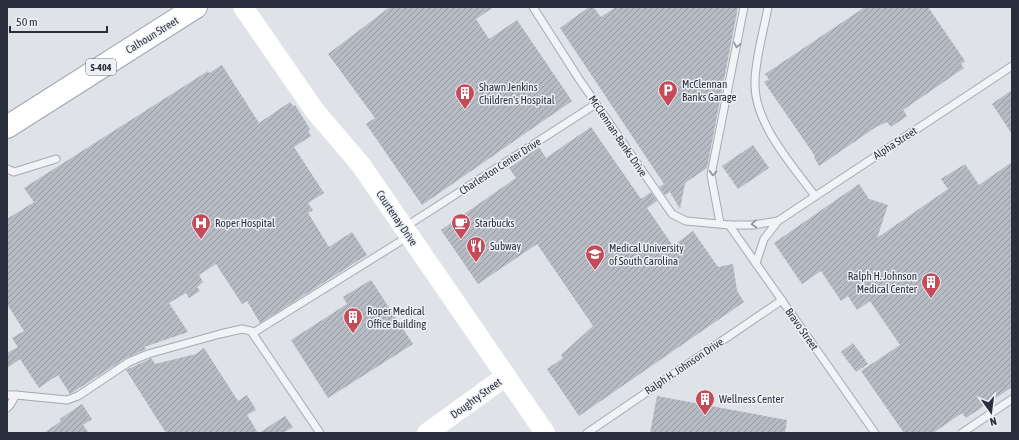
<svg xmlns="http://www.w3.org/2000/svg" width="1019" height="440" font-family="'Asap Condensed',sans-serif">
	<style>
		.building { fill: url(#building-hatch) }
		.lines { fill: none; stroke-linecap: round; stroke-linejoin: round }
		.lane-casing { stroke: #a5a9b1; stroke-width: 9 }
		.primary-casing { stroke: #9fa6b2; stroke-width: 24 }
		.lane { stroke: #f1f3f6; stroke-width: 7 }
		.secondary { stroke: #fff; stroke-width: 20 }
		.primary { stroke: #fff; stroke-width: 22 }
		.oneway { stroke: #8d919a }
		.labels { text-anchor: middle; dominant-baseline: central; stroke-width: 3; stroke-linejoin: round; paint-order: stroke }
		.shield { fill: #eef1f5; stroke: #646974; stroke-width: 1 }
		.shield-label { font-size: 10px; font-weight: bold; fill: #292f3d }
		.street-label { font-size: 11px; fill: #292f3d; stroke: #eef1f5 }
		.poi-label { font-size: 11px; fill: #292f3d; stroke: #eef1f5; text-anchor: start }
	</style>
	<defs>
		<pattern id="building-hatch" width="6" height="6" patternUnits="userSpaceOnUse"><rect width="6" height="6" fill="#b6bbc4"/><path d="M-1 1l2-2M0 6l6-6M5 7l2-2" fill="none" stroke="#9498a0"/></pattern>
	</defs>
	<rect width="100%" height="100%" fill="#dfe2e7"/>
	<g class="building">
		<path d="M 390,7 L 494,7 L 476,19 L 489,39 L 517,20 L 572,101 L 422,205 L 366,124 L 375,118 L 328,54 Z"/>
		<path d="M 589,7 L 593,7 L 601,17 L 616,7 L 738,7 L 707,168 L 685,183 L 680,209 L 670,192 L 665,195 L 659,187 L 664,184 L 560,28 Z"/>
		<path d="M 865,7 L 928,7 L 965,61 L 961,64 L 964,68 L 903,110 L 907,116 L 891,127 L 887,122 L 876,127 L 819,166 L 814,157 L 815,156 L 764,82 L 769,79 L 765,74 Z"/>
		<path d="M 222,65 L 259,123 L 290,102 L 293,106 L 295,105 L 310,129 L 308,131 L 311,136 L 294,147 L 324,193 L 308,203 L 313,210 L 308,213 L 329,247 L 352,232 L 367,255 L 260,323 L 247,301 L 242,304 L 216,264 L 199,275 L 203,282 L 197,287 L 200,291 L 189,298 L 186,293 L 169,303 L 188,332 L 144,347 L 146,349 L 126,358 L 70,394 L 58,375 L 39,388 L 20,359 L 7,368 L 7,353 L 18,347 L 12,338 L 24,331 L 7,304 L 7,219 L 34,202 L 24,188 L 208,71 L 209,73 Z"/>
		<path d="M 1012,90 L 1012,134 L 992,104 Z"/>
		<path d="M 591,127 L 641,199 L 651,192 L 657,201 L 647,208 L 673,246 L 693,231 L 718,267 L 733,264 L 737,291 L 744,302 L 579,416 L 547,369 L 563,358 L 561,355 L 593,326 L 537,244 L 478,284 L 441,230 L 516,178 L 509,168 L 539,147 L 546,158 Z"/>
		<path d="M 753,145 L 769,168 L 738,189 L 722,166 Z"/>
		<path d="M 1012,162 L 1012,387 L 966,418 L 962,413 L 933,433 L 904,433 L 861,371 L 900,345 L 870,301 L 857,310 L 848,296 L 841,301 L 821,271 L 802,284 L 774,243 L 859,184 L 869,199 L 888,205 L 877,238 L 948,189 L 941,179 L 965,164 L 979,185 Z"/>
		<path d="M 371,280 L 413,344 L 328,398 L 291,340 L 347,304 L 343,297 Z"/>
		<path d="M 853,343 L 868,364 L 856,372 L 841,352 Z"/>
		<path d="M 204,348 L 238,401 L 247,395 L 256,410 L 247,415 L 258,433 L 166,433 L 126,370 L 150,359 L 151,358 L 155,364 L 196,354 Z"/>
		<path d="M 657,396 L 787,420 L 785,433 L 650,433 Z"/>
		<path d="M 82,404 L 92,419 L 83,425 L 89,433 L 44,433 L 61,421 L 60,419 Z"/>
		<path d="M 285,416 L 293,427 L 283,433 L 259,433 Z"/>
	</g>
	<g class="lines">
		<g class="lane-casing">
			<g id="lane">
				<path d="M 533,7 L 579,79 L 672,214 L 686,221 L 729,225 L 753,225 L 778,221"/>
				<path d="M 768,7 C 764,30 754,63 755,85 C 755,124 793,166 815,196"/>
				<path d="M 7,169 L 14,172 L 56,159"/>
				<path d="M 720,223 L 711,175 L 744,7"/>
				<path d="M 729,225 L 875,433"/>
				<path d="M 405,227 L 596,104"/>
				<path d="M 756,263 L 764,239 L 778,221 L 1012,66"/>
				<path d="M 253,333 L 409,236"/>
				<path d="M 7,395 L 16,395 L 10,405 L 7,408"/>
				<path d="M 16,395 L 67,400 L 78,396 L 129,362 L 148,354 L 220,334 L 242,329 L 251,331 L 320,433"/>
				<path d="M 587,433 L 782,300"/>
				<path d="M 962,433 L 1012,399"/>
			</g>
		</g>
		<g class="primary-casing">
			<path id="primary" d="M 7,127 L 196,7"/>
		</g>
		<use href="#lane" class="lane"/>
		<g class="secondary">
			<path d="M 243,7 L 315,111 L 361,165 L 545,433"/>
			<path d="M 427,433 L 506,376"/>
		</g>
		<use href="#primary" class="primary"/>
	</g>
	<defs><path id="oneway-chevron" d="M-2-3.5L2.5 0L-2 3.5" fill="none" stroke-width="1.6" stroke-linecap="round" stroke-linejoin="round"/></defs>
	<g class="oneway">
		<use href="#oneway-chevron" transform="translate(737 45) rotate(101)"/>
		<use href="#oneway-chevron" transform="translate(713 173) rotate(94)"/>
		<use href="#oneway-chevron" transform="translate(754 224) rotate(174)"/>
	</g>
	<defs>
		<g id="parking-pin" transform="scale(1)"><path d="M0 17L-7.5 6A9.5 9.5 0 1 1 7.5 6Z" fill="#c54b58" stroke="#eef1f5"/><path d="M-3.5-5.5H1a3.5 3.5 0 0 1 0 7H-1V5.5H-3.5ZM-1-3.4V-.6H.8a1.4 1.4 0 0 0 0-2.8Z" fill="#fff"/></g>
		<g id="building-pin" transform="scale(1)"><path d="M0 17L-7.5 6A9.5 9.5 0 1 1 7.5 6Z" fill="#c54b58" stroke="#eef1f5"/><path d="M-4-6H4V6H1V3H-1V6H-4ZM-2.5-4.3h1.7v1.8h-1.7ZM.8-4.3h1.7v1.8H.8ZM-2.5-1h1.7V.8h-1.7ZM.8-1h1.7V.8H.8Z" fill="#fff"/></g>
		<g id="hospital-pin" transform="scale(1)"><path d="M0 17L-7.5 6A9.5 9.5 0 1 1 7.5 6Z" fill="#c54b58" stroke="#eef1f5"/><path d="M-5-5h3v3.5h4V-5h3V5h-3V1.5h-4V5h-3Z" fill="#fff"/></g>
		<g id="cafe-pin" transform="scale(1)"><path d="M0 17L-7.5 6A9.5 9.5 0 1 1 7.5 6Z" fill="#c54b58" stroke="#eef1f5"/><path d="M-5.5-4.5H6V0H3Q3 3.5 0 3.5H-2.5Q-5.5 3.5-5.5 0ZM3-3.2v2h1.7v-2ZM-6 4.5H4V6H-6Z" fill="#fff"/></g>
		<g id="restaurant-pin" transform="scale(1)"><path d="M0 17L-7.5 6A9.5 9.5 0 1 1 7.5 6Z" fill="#c54b58" stroke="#eef1f5"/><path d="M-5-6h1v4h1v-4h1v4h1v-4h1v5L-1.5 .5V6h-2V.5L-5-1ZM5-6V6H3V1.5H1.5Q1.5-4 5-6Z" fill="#fff"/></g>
		<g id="university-pin" transform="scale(1)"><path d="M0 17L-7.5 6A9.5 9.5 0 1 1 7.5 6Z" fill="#c54b58" stroke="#eef1f5"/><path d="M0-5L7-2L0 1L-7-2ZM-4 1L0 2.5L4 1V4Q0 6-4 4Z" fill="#fff"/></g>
	</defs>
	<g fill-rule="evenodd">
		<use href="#parking-pin" x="668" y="90"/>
		<use href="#building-pin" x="465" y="93"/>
		<use href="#hospital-pin" x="201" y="223"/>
		<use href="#cafe-pin" x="461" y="223"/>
		<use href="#restaurant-pin" x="476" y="246"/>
		<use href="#university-pin" x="595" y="254"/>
		<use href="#building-pin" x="931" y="282"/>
		<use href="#building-pin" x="353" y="317"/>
		<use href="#building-pin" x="705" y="399"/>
	</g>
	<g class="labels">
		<rect class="shield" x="86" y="59" width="30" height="16" rx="3"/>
		<g class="shield-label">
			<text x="101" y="67">S-404</text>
		</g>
		<g class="street-label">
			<text transform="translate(152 35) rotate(-32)">Calhoun Street</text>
			<text transform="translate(618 136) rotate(56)">McClennan-Banks Drive</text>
			<text transform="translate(895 143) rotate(-33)">Alpha Street</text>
			<text transform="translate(500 166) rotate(-33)">Charleston Center Drive</text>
			<text transform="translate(397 218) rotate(56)">Courtenay Drive</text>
			<text transform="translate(802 329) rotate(55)">Bravo Street</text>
			<text transform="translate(684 366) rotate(-34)">Ralph H. Johnson Drive</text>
			<text transform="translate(476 398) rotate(-36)">Doughty Street</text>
		</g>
		<g class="poi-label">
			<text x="682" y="84">McClennan<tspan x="682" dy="13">Banks Garage</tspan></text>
			<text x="479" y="87">Shawn Jenkins<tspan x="479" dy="13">Children's Hospital</tspan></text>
			<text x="215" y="223">Roper Hospital</text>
			<text x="475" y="223">Starbucks</text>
			<text x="490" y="246">Subway</text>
			<text x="609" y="248">Medical University<tspan x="609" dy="13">of South Carolina</tspan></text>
			<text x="917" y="276" text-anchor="end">Ralph H. Johnson<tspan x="917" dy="13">Medical Center</tspan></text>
			<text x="367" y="311">Roper Medical<tspan x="367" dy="13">Office Building</tspan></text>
			<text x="719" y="399">Wellness Center</text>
		</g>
	</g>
	<rect width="1019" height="440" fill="none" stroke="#292f3d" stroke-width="16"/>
	<g transform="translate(991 412) rotate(166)" stroke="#eef1f5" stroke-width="3" paint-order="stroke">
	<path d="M0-3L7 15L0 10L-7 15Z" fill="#292f3d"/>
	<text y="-6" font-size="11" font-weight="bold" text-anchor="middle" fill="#292f3d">N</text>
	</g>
	<path d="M10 26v6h97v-6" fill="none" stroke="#292f3d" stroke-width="2"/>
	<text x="16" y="26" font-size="12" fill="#292f3d" stroke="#eef1f5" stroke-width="3" paint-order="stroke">50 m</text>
</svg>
